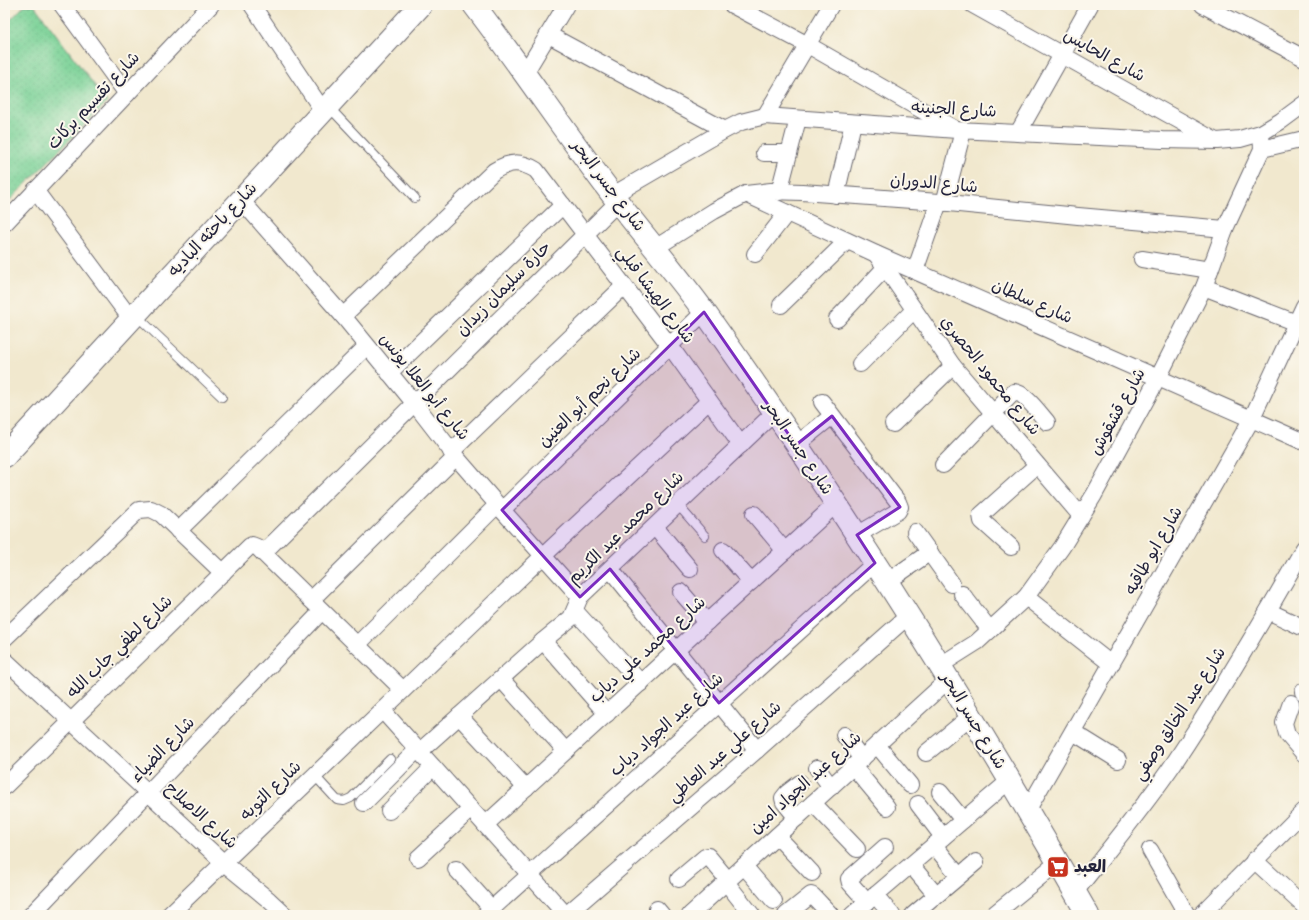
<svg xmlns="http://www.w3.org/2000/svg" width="1309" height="920" font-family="'Indie Flower','Playpen Sans Arabic',sans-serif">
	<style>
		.grass { fill: url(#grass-dots); stroke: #4e7a68 }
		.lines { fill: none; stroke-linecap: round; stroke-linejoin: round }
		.lane-casing { stroke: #6a676e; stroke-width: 10 }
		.street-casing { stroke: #6a676e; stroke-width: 18 }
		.secondary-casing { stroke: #6a676e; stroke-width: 24 }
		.primary-casing { stroke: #6a676e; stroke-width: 24 }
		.lane { stroke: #fff; stroke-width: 8 }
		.street { stroke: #fff; stroke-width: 16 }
		.secondary { stroke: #fff; stroke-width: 22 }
		.primary { stroke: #fff; stroke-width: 22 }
		.marked { fill: #7b2cbf; fill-opacity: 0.2; stroke: #7b2cbf; stroke-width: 3; stroke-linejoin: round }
		.labels { text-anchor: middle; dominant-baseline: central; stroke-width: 4; stroke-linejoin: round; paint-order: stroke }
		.street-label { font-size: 17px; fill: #22223b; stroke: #fbf7ec }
		.poi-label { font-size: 17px; font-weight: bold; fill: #22223b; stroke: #fbf7ec; text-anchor: start }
	</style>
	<defs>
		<pattern id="grass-dots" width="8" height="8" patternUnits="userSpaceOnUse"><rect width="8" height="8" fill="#79d196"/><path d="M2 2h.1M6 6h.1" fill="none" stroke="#68b382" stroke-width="1.8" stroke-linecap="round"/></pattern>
	</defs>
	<rect width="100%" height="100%" fill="#fbf7ec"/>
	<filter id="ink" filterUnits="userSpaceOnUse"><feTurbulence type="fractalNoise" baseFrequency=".025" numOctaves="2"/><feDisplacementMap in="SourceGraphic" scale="8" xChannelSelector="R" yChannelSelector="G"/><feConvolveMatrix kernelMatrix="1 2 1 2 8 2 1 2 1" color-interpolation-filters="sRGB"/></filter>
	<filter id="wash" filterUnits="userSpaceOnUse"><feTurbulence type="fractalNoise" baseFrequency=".012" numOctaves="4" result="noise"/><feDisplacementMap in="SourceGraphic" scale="16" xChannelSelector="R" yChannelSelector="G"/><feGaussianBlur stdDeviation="0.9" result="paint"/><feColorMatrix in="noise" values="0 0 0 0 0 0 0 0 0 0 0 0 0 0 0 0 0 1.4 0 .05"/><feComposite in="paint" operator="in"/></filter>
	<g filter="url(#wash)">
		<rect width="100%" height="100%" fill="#f1e8ce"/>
		<path class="grass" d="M 25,5 L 34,5 L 107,102 L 5,205 L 5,25 Z"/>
	</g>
	<g filter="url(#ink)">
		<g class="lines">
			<g class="lane-casing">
				<g id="lane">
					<path d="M 328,106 L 415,198"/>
					<path d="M 136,315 L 222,397"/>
					<path d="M 678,505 L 705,536"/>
					<path d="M 315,776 L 337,800 L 344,801 L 351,798 L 390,759"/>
				</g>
			</g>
			<g class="street-casing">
				<g id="street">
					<path d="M 62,5 L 127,94"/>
					<path d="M 252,5 L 323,111"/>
					<path d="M 732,5 L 808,45 L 953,128"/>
					<path d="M 973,5 L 1214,140"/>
					<path d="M 1203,5 L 1304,58"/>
					<path d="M 549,35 L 725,130"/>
					<path d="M 525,73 L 566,5"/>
					<path d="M 765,116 L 831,5"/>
					<path d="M 1018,133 L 1090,5"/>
					<path d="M 1262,149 L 1304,139"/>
					<path d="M 764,153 L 789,153"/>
					<path d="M 35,190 L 131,319"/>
					<path d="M 779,192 L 798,119"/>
					<path d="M 746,194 L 876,254 L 1304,442"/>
					<path d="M 613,195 L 725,130 L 741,122 L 765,116 L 957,130 L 1162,140 L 1217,141 L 1240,139 L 1261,133 L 1281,121 L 1304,104"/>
					<path d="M 836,195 L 853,123"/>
					<path d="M 241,200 L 343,316 L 415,404 L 456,457 L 502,510 L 580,597"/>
					<path d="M 944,203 L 963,131"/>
					<path d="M 5,223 L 211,5"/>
					<path d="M 655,248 L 714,211 L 746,194 L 771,191 L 802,192 L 939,202 L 1078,216 L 1225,229"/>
					<path d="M 755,254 L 787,213"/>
					<path d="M 876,254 L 953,366 L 1081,516"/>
					<path d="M 1142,259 L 1210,270"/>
					<path d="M 915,271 L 939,202"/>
					<path d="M 1204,287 L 1304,326"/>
					<path d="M 781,305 L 847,241"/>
					<path d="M 343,316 L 494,171 C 510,161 520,161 536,170 L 670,346 L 741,445"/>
					<path d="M 837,319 L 885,268"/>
					<path d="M 860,364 L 914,310"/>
					<path d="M 389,373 L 563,205"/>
					<path d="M 822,402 L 898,502 L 900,507 L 898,511 L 857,535"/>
					<path d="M 893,424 L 953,366"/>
					<path d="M 796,445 L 832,416"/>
					<path d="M 451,452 L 624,286"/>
					<path d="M 943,465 L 1014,392 C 1024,392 1040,414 1047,422"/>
					<path d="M 502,510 L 704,312"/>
					<path d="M 754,514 L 785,551"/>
					<path d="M 655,527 L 690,569"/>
					<path d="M 178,531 L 367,346"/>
					<path d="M 915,532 L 952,584"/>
					<path d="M 1011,547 L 982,521 L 981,515 L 1037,465"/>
					<path d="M 723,550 L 751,582"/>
					<path d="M 263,553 L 618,202"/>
					<path d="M 610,569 L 757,750"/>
					<path d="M 887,582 L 930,552"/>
					<path d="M 681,592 L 707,622"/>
					<path d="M 962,594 L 990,630"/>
					<path d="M 1026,597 L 1111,664"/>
					<path d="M 311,600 L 456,457"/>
					<path d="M 575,611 L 641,683"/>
					<path d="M 1268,611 L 1304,628"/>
					<path d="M 5,638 L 139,510 L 151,509 L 161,514 L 223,573"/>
					<path d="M 543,641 L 607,714"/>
					<path d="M 357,645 L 497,505"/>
					<path d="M 5,660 L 224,863 L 269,900 L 285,915"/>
					<path d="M 939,666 L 977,642 L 1026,597 L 1062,547 L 1094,495 L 1158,378 L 1204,287 L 1225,229 L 1262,149 L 1261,133"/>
					<path d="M 501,679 L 566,751"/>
					<path d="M 1303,692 L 1304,691"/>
					<path d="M 1291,703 L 1284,723 L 1287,734 L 1304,754"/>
					<path d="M 383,711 L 566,915"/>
					<path d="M 459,716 L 526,788"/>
					<path d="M 1073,732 L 1118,760"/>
					<path d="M 844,735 L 862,759"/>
					<path d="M 877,745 L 910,785"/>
					<path d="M 419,752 L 543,641 L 571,618 L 580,597 L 774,413"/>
					<path d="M 926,753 L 971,716"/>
					<path d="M 853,766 L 887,807"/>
					<path d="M 817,768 L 831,787"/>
					<path d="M 5,786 L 250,546 L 252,545 L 257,547 L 403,690"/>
					<path d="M 940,792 L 963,820"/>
					<path d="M 364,803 L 417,750"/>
					<path d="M 813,803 L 857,849"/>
					<path d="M 918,804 L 943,837"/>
					<path d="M 389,811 L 433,767"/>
					<path d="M 1027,811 L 1251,420 L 1304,306"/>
					<path d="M 797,818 L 784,802 L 783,798 L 787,793 L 800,783"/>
					<path d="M 485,825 L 836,504"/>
					<path d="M 777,836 L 812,873"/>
					<path d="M 934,845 L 959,876"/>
					<path d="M 1150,850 L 1187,915"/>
					<path d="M 418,858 L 471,809"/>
					<path d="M 1254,860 L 1304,906"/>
					<path d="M 911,865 L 936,895"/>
					<path d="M 744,866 L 774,901"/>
					<path d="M 456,869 L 492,909"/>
					<path d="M 679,879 L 705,857 L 708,856 L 728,880"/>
					<path d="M 726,882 L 752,915"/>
					<path d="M 1075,892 C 1109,849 1145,806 1176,760 C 1222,691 1263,620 1304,548"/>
					<path d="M 875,895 L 892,915"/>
					<path d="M 867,902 L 850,883 L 849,879 L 885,847"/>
					<path d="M 657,909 L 662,915"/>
					<path d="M 31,915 L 322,611"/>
					<path d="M 169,915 L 543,556 L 709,401"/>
					<path d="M 485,915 L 875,563"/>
					<path d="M 566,915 L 757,750 L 908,616"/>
					<path d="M 690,915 L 948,680"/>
					<path d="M 786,915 L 811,895 L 813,896 L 831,915"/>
					<path d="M 852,915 L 1009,781"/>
					<path d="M 913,915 L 976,862"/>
					<path d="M 993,915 L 1057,863"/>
					<path d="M 1201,915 L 1304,811"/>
				</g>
			</g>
			<g class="secondary-casing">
				<path id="secondary" d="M 5,456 L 421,5"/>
			</g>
			<g class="primary-casing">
				<path id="primary" d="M 474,5 C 522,68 566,134 614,197 C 644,236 677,274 706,314 C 844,507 971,709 1088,915"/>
			</g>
			<use href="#lane" class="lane"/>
			<use href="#street" class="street"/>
			<use href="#secondary" class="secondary"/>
			<use href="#primary" class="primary"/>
		</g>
	</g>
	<path class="marked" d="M 704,312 L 796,445 L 832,416 L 900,507 L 857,535 L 875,563 L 719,703 L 610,569 L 580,597 L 502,510 Z"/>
	<defs>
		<g id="supermarket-square" transform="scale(1.15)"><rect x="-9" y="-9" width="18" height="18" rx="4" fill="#c8321e" stroke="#fbf7ec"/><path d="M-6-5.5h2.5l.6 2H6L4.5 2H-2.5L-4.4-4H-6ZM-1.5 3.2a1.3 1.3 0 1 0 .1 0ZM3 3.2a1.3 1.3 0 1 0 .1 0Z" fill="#fff"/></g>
	</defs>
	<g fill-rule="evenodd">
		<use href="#supermarket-square" x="1058" y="867"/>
	</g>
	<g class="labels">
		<g class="street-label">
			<text transform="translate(1104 56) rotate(29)">شارع الحايس</text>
			<text transform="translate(94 101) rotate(-47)">شارع تقسيم بركات</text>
			<text transform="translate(954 110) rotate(3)">شارع الجنينه</text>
			<text transform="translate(934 184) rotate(5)">شارع الدوران</text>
			<text transform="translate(608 186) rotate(53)">شارع جسر البحر</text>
			<text transform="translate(213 230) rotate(-47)">شارع باحثه الباديه</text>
			<text transform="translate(504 289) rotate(-45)">حارة سليمان زيدان</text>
			<text transform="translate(655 295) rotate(53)">شارع الهيشا قبلي</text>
			<text transform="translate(1032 302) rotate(24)">شارع سلطان</text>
			<text transform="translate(990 376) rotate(51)">شارع محمود الحصري</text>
			<text transform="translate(424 387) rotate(51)">شارع أبو العلا يونس</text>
			<text transform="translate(590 398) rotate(-44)">شارع نجم أبو العنين</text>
			<text transform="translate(1118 412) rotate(-61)">شارع قشقوش</text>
			<text transform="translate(798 448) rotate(56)">شارع جسر البحر</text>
			<text transform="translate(626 528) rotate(-44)">شارع محمد عبد الكريم</text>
			<text transform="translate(1154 551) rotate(-60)">شارع ابو طاقيه</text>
			<text transform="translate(120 647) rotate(-44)">شارع لطفي جاب الله</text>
			<text transform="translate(648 650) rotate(-42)">شارع محمد علي دياب</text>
			<text transform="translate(1180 714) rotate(-57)">شارع عبد الخالق وصفي</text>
			<text transform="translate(973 721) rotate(59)">شارع جسر البحر</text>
			<text transform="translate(667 725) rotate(-42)">شارع عبد الجواد دياب</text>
			<text transform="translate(163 750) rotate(-46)">شارع الضياء</text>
			<text transform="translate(725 752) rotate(-41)">شارع علي عبد العاطي</text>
			<text transform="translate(806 783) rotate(-42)">شارع عبد الجواد امين</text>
			<text transform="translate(271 791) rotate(-44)">شارع التوبه</text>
			<text transform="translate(201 816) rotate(42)">شارع الاصلاح</text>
		</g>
		<g class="poi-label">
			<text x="1074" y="867">العبد</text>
		</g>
	</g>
	<rect width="1309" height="920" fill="none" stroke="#fbf7ec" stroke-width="20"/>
</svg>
